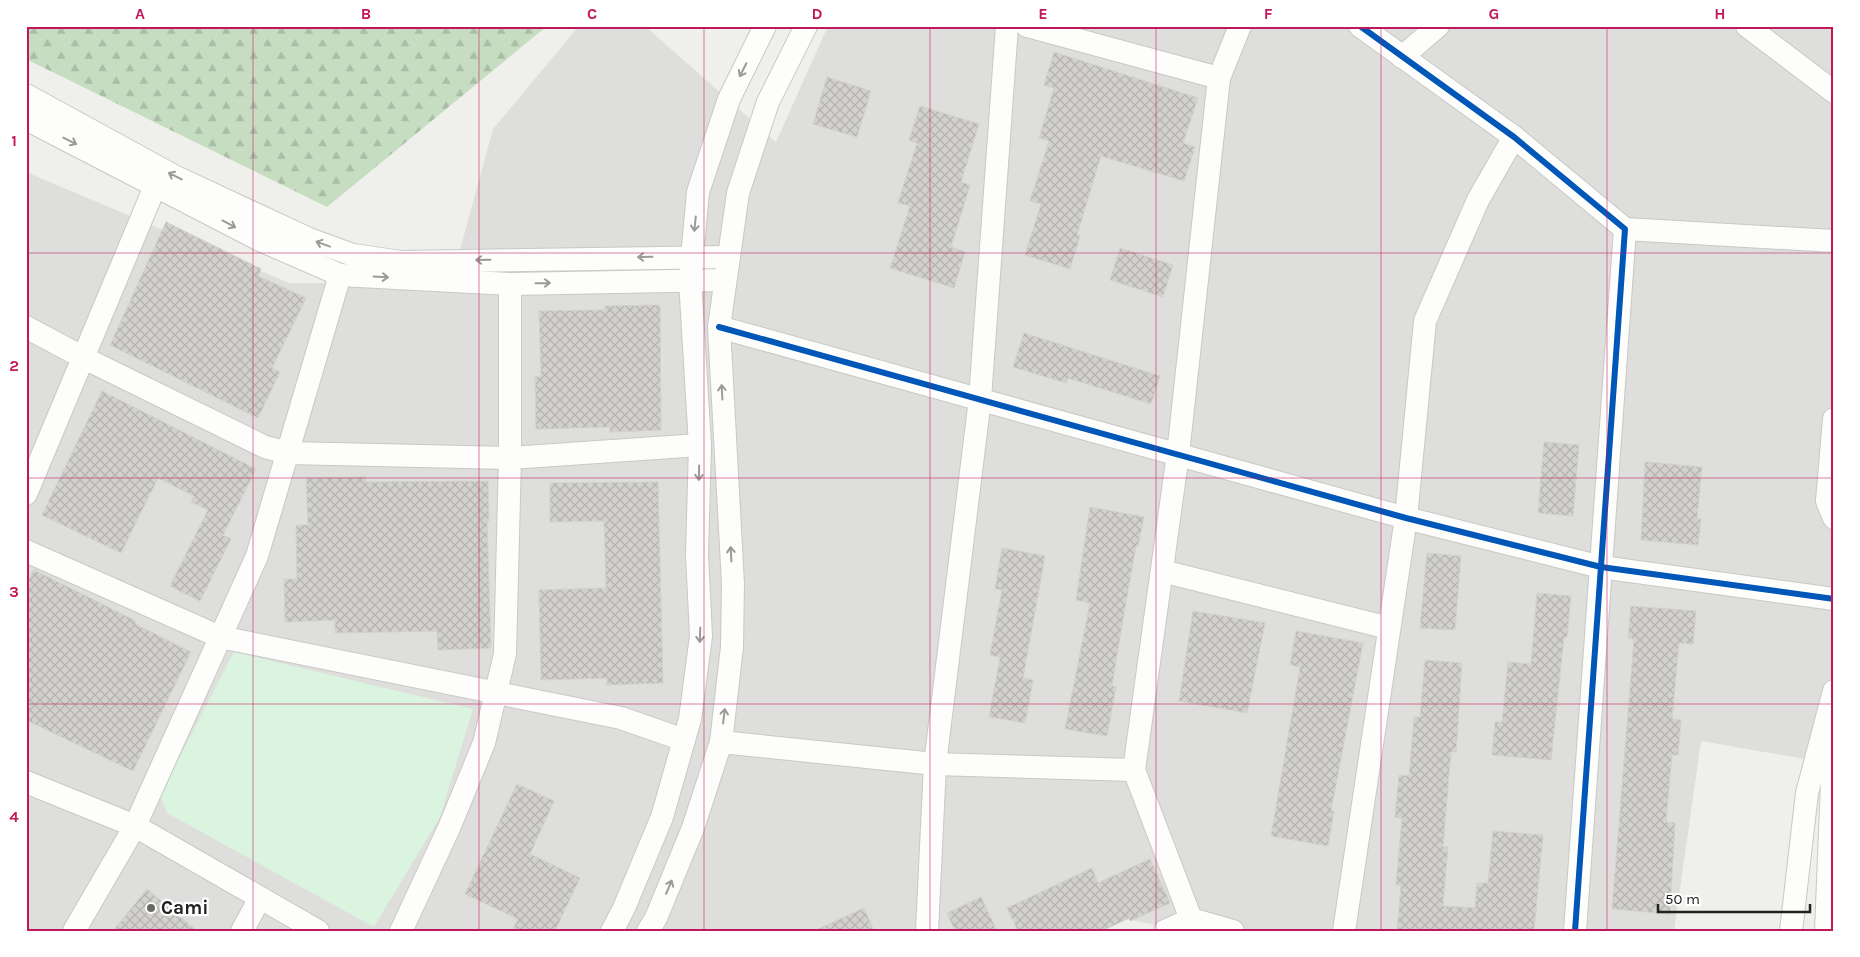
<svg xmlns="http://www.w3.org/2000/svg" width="1860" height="957" font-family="Karla,sans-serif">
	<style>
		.built { fill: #dededc }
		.forest { fill: url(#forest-firs) }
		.park { fill: #daf4df }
		.building { fill: url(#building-cross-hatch); stroke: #d2d1cc }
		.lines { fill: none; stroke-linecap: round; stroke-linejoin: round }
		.minor-casing { stroke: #c8c8c6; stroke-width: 24 }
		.minor { stroke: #fdfdfc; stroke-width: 22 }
		.cycleway-casing { stroke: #fff; stroke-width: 9 }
		.cycleway { stroke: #0057b8; stroke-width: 6 }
		.oneway { stroke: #9a9a99 }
		.grid { fill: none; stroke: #c2185b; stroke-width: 1; stroke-opacity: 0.55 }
		.poi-dot { fill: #696968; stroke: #fff; stroke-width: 2 }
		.labels { text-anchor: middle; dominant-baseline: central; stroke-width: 4.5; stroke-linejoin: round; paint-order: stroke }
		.poi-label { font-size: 19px; font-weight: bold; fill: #212121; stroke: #fff; text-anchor: start }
		.neatline { fill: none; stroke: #c2185b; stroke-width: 2 }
		.grid-label { font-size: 16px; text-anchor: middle; font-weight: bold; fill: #c2185b }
	</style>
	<defs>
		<pattern id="forest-firs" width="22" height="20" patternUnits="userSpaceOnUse" patternTransform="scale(1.25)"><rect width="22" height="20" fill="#c6ddc1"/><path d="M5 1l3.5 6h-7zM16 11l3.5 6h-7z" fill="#aabda6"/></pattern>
		<pattern id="building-cross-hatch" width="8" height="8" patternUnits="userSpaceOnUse" patternTransform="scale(1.25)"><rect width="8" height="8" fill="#d2d1cd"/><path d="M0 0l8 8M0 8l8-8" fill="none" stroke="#b4b3b0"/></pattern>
	</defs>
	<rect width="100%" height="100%" fill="#efefeb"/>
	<path class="built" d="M 579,26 L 645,26 L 776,142 L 828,26 L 1834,26 L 1834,764 L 1701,741 L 1674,931 L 1185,931 L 1112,916 L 1082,931 L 26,931 L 26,172 L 289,283 L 451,283 L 493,129 Z"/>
	<path class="forest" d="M 26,26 L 547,26 L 327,207 L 26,59 Z"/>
	<path class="park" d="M 234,652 L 473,709 L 440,817 L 374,927 L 167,813 L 160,795 Z"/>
	<g class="building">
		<path d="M 1054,52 L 1198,98 L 1183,143 L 1195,147 L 1184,181 L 1101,156 L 1077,235 L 1080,236 L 1070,269 L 1025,255 L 1041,204 L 1030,201 L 1049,141 L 1039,138 L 1054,88 L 1044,85 Z"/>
		<path d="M 827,77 L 871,91 L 857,137 L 813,124 Z"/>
		<path d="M 920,106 L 979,124 L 961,182 L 970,185 L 951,247 L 965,252 L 954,288 L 890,268 L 910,206 L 898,203 L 917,143 L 909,140 Z"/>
		<path d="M 166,222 L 261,269 L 258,276 L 306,298 L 272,368 L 280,372 L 258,418 L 110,345 Z"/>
		<path d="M 1120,248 L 1173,265 L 1163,297 L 1110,280 Z"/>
		<path d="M 660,305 L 661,430 L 610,432 L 610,427 L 536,429 L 535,377 L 541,376 L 539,311 L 605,310 L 605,306 Z"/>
		<path d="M 1024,333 L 1160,376 L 1151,404 L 1068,378 L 1066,383 L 1013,367 Z"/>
		<path d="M 102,391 L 256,469 L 223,535 L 231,539 L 200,601 L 170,586 L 208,510 L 191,502 L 194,496 L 158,478 L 121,553 L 42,515 Z"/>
		<path d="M 1544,442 L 1579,445 L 1573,516 L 1538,513 Z"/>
		<path d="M 1645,462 L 1702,467 L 1697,519 L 1701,519 L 1698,545 L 1641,540 Z"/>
		<path d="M 366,477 L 366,482 L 488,481 L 489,521 L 487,521 L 491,648 L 438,650 L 437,631 L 335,633 L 335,620 L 285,622 L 284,579 L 297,579 L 296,525 L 308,525 L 306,478 Z"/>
		<path d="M 658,482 L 663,683 L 607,685 L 607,678 L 541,680 L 539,590 L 606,588 L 604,521 L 550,522 L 550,483 Z"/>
		<path d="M 1090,507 L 1144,517 L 1138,546 L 1136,546 L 1122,625 L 1112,686 L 1116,687 L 1107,736 L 1065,729 L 1090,603 L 1076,600 Z"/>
		<path d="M 1002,548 L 1045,556 L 1023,678 L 1033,680 L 1025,723 L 989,717 L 1000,657 L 990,655 L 1002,590 L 995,589 Z"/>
		<path d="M 1427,553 L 1461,556 L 1455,630 L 1420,628 Z"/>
		<path d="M 34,570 L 136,621 L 135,624 L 191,652 L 133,771 L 26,720 L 26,585 Z"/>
		<path d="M 1537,593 L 1571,596 L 1567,637 L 1564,637 L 1551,760 L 1492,755 L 1495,722 L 1502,722 L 1508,662 L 1531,664 Z"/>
		<path d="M 1631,606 L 1696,611 L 1693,644 L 1679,643 L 1672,719 L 1681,720 L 1678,755 L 1672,755 L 1666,822 L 1675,823 L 1670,914 L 1612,909 L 1634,639 L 1628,638 Z"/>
		<path d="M 1193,611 L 1265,623 L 1247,713 L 1179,701 Z"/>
		<path d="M 1296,631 L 1363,643 L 1331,811 L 1334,811 L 1328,846 L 1271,836 L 1300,667 L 1290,665 Z"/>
		<path d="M 1425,660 L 1462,663 L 1456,752 L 1451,752 L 1443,847 L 1448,847 L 1443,906 L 1475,908 L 1477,883 L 1488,883 L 1493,831 L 1543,835 L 1534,931 L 1397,931 L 1401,885 L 1396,885 L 1402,818 L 1395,817 L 1399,775 L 1409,776 L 1414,717 L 1420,717 Z"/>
		<path d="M 517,784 L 554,801 L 530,854 L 580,878 L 555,931 L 512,931 L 518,919 L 465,894 Z"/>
		<path d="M 1150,859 L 1170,903 L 1130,921 L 1129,918 L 1102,931 L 1018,931 L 1007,908 L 1092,868 L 1098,883 Z"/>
		<path d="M 147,889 L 197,931 L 113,931 Z"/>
		<path d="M 981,897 L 997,931 L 955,931 L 947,913 Z"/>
		<path d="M 864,908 L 874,931 L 814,931 Z"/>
	</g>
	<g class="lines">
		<g class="minor-casing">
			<g id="minor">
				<path d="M 1027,26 L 1219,78"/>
				<path d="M 1360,26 L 1514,137 L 1625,229 L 1575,931"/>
				<path d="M 1747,26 L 1834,92"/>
				<path d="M 1402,57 L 1438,26"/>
				<path d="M 26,95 L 174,176 L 309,239 L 353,255 L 401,262 L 729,257"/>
				<path d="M 26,119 L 260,240 L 340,275 L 510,284 L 725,280"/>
				<path d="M 1625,229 L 1834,241"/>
				<path d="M 26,327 L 84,358 L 265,447 L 289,453 L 510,458 L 700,445"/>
				<path d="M 719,327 L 1406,518 L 1601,567 L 1834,599"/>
				<path d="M 1834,419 L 1827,501 L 1834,518"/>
				<path d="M 26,494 L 156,184"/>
				<path d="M 26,551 L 220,637 L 621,718 L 684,740"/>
				<path d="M 1162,571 L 1389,628"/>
				<path d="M 721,742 L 935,764 L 1134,770"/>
				<path d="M 26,782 L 135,826 L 318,931"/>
				<path d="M 1191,919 L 1134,770 L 1178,454 L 1219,78 L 1240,26"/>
				<path d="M 74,931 L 135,826 L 257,556 L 340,275"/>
				<path d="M 242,931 L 260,898"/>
				<path d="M 401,931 L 449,828 L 484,743 L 505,654 L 510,458 L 510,284"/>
				<path d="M 612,931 L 624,908 L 662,817 L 690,719 L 701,636 L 697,555 L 700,445 L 690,280 L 698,192 L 729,99 L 765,26"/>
				<path d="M 648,931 L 656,918 L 693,828 L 721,742 L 732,647 L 733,584 L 719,327 L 738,193 L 768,102 L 806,26"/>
				<path d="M 927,931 L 935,764 L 980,399 L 1007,26"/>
				<path d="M 1165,931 L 1191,919 L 1233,931"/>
				<path d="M 1344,931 L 1406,518 L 1425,321 L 1478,200 L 1514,137"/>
				<path d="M 1791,931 L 1807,793 L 1834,691"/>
				<path d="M 1826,931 L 1834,732"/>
			</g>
		</g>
		<use href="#minor" class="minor"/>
		<g class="cycleway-casing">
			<g id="cycleway">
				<path d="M 1360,26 L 1514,137 L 1625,229 L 1575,931"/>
				<path d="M 719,327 L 1406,518 L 1601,567 L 1834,599"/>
			</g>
		</g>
		<use href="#cycleway" class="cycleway"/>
	</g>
	<defs><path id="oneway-shaft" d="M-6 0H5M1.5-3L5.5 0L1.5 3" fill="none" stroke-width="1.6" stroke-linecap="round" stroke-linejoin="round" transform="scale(1.25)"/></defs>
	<g class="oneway">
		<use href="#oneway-shaft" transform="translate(743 70) rotate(117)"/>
		<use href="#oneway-shaft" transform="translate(70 141) rotate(27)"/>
		<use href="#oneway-shaft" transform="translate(175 176) rotate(-153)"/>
		<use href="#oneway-shaft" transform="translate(229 224) rotate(28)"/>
		<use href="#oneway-shaft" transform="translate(695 224) rotate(96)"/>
		<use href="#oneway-shaft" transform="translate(323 244) rotate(-160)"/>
		<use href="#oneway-shaft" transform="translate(645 257) rotate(179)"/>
		<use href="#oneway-shaft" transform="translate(483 260) rotate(179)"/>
		<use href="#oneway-shaft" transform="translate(381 277) rotate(3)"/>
		<use href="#oneway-shaft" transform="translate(543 283) rotate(-1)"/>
		<use href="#oneway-shaft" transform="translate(722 392) rotate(-93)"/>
		<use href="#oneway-shaft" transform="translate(699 473) rotate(91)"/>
		<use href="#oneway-shaft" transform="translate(731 554) rotate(-93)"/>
		<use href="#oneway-shaft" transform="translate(700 635) rotate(92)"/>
		<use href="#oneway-shaft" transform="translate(724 716) rotate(-83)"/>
		<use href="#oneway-shaft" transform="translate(669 887) rotate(-67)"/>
	</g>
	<path class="grid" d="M 253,26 L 253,931M 479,26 L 479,931M 704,26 L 704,931M 930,26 L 930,931M 1156,26 L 1156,931M 1381,26 L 1381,931M 1607,26 L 1607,931M 26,253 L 1834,253M 26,478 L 1834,478M 26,704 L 1834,704"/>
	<circle class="poi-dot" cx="151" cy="908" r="5"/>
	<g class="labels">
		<g class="poi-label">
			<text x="161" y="908">Cami</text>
		</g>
	</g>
	<rect width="1860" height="957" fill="none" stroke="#ffffff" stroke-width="55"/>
	<path d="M1658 904v8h152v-8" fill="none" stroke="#212121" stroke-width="2.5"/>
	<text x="1665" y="904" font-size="15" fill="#212121" stroke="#ffffff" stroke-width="4" paint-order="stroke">50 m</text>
	<rect x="28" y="28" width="1804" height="902" class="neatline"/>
	<g class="grid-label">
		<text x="140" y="19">A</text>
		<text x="366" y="19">B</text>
		<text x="592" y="19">C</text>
		<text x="817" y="19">D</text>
		<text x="1043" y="19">E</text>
		<text x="1268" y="19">F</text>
		<text x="1494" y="19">G</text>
		<text x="1720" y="19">H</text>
		<text x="14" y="146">1</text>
		<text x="14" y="371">2</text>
		<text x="14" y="597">3</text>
		<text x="14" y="822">4</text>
	</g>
</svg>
